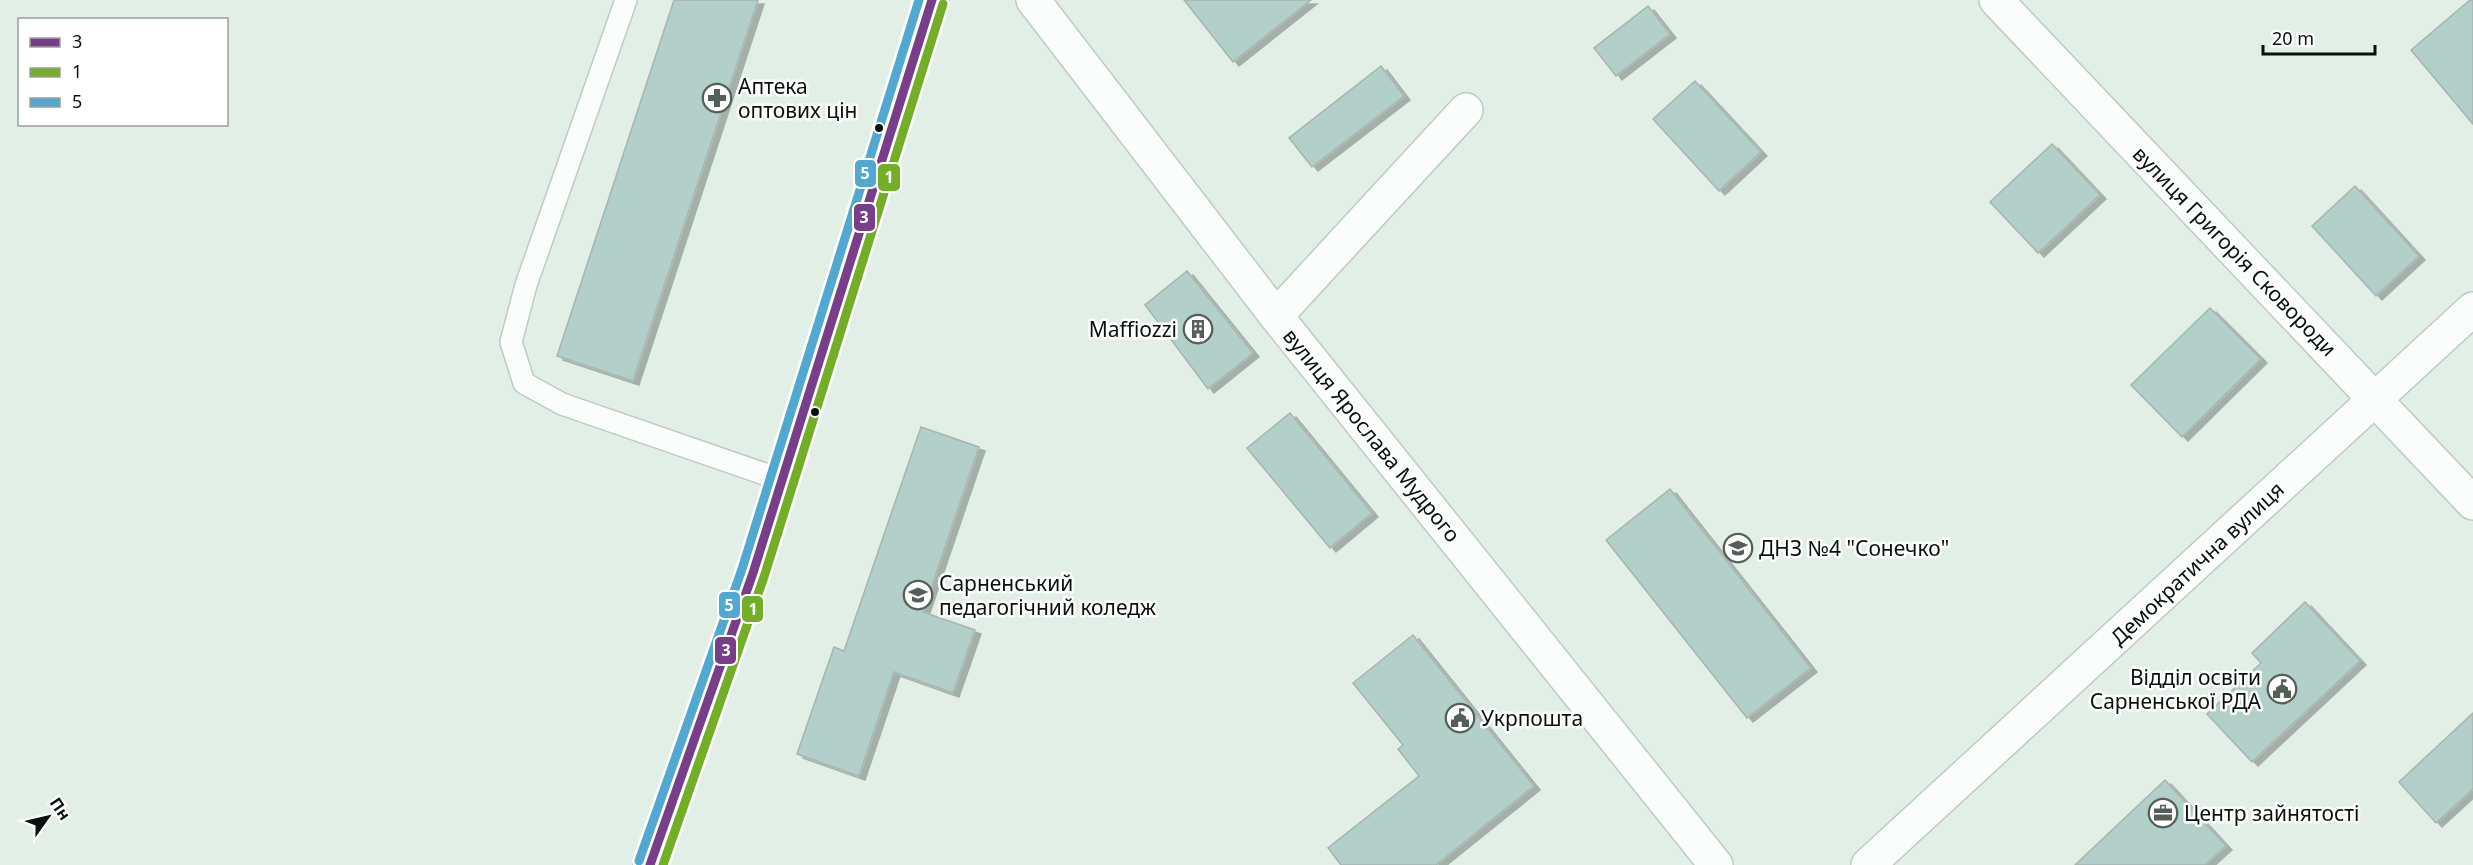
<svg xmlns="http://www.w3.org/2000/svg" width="2473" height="865" font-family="'Noto Sans',sans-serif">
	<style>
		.building { fill: #b2cfc9; stroke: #a8b4b0; stroke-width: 1.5; filter: url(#shadow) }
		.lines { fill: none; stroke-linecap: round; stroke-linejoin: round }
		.service-casing { stroke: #bfcac3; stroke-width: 24 }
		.minor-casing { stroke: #bfcac3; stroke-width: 36 }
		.primary-casing { stroke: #c3cac6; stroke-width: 36 }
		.service { stroke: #fafdfb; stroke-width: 21 }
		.minor { stroke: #fafdfb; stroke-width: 33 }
		.primary { stroke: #dee2d8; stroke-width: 33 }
		.bus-1-casing { stroke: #fff; stroke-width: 14 }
		.bus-2-casing { stroke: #fff; stroke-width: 14 }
		.bus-3-casing { stroke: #fff; stroke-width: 14 }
		.bus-1 { stroke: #783e89; stroke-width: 9 }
		.bus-2 { stroke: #73ae27; stroke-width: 9 }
		.bus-3 { stroke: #51a8d0; stroke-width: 9 }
		.bus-dot { fill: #08110c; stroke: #fff; stroke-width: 2 }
		.labels { text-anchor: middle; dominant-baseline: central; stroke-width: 5; stroke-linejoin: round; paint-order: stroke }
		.poi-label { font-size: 21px; fill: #08110c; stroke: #fff; text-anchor: start }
		.street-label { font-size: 21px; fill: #08110c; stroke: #fff }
		.line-badge { stroke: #fff; stroke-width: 2 }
		.badge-label { font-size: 16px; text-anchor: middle; font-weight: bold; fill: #fff }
	</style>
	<defs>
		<filter id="shadow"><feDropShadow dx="6" dy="4" stdDeviation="0" flood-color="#0004"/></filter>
	</defs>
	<rect width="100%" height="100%" fill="#e1efe6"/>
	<g class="building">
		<path d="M 674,0 L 758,0 L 633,381 L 557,356 Z"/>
		<path d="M 1184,0 L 1311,0 L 1233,62 Z"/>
		<path d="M 2470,0 L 2473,0 L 2473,124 L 2411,50 Z"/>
		<path d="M 1648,6 L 1670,34 L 1616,76 L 1594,48 Z"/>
		<path d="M 1381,66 L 1404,96 L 1312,167 L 1289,138 Z"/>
		<path d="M 1695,81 L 1761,152 L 1719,191 L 1653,119 Z"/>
		<path d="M 2052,144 L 2100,195 L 2038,253 L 1990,202 Z"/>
		<path d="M 2355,186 L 2419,256 L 2376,296 L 2312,226 Z"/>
		<path d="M 1187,271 L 1253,353 L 1208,389 L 1145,305 Z"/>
		<path d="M 2210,308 L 2261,359 L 2182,437 L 2131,385 Z"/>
		<path d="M 1290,413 L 1372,513 L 1330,548 L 1247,448 Z"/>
		<path d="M 921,427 L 979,447 L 923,612 L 975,630 L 953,693 L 894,672 L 859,776 L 797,754 L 834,647 L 844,651 Z"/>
		<path d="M 1670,489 L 1811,668 L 1747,718 L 1606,540 Z"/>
		<path d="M 2305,602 L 2360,661 L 2252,762 L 2207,714 L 2261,663 L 2252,653 Z"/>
		<path d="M 1413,635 L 1534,786 L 1436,865 L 1341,865 L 1328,848 L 1419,776 L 1398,749 L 1403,745 L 1353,683 Z"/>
		<path d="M 2473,713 L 2473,789 L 2436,823 L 2399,782 Z"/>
		<path d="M 2165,780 L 2226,846 L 2205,865 L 2075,865 Z"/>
	</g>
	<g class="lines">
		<g class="service-casing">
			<path id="service" d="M 626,0 L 526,285 L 511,342 L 524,383 L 562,404 L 782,480"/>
		</g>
		<g class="minor-casing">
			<g id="minor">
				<path d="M 1033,0 L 1276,316 L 1716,865"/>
				<path d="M 1996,0 L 2473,503"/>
				<path d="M 1276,316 L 1466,110"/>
				<path d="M 1868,865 L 2473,309"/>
			</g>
		</g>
		<g class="primary-casing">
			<path id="primary" d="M 650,865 L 753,573 L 932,0"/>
		</g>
		<use href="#service" class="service"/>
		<use href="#minor" class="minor"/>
		<use href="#primary" class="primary"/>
		<g class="bus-1-casing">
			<path id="bus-1" d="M 650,865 L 753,573 L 932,0"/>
		</g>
		<g class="bus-2-casing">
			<path id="bus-2" d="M 663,865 L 764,577 L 943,4"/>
		</g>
		<g class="bus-3-casing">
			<path id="bus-3" d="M 639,861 L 742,569 L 919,0"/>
		</g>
		<use href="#bus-1" class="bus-1"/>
		<use href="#bus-2" class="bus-2"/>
		<use href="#bus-3" class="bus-3"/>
	</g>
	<defs>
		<g id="pharmacy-ring" transform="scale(1.5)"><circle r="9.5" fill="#fff" stroke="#545f58" stroke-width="1.5"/><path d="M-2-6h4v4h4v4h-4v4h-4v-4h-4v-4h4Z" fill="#545f58"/></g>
		<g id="building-ring" transform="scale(1.5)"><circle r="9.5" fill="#fff" stroke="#545f58" stroke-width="1.5"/><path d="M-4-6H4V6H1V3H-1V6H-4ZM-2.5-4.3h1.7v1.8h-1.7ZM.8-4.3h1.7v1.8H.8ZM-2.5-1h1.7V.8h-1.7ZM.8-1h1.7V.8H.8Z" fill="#545f58"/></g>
		<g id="school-ring" transform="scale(1.5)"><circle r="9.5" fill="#fff" stroke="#545f58" stroke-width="1.5"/><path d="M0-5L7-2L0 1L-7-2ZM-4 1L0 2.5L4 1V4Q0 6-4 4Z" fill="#545f58"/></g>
		<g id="university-ring" transform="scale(1.5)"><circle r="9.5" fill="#fff" stroke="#545f58" stroke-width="1.5"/><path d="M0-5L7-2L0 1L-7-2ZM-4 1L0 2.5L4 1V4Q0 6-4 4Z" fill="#545f58"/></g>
		<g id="civic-ring" transform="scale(1.5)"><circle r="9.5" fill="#fff" stroke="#545f58" stroke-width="1.5"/><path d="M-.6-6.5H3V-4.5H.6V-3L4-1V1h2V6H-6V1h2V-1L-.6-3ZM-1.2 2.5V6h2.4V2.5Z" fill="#545f58"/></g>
		<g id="office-ring" transform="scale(1.5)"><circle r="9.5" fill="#fff" stroke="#545f58" stroke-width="1.5"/><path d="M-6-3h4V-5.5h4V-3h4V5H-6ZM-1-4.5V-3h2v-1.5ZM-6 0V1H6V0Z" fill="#545f58"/></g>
	</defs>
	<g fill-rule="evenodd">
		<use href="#pharmacy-ring" x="717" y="98"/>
		<use href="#building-ring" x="1198" y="329"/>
		<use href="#school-ring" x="1738" y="548"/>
		<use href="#university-ring" x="918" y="595"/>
		<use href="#civic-ring" x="2282" y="689"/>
		<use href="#civic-ring" x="1460" y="718"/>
		<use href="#office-ring" x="2163" y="813"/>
	</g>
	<g class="bus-dot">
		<circle cx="879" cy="128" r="5"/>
		<circle cx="815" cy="412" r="5"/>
	</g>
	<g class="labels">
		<g class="poi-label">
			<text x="738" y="86">Аптека<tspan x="738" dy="24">оптових цін</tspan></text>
			<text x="1177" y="329" text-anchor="end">Maffiozzi</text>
			<text x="1759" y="548">ДНЗ №4 "Сонечко"</text>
			<text x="939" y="583">Сарненський<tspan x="939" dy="24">педагогічний коледж</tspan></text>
			<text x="2261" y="677" text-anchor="end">Відділ освіти<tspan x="2261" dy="24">Сарненської РДА</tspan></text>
			<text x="1481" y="718">Укрпошта</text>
			<text x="2184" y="813">Центр зайнятості</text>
		</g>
		<g class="street-label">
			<text transform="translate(2235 251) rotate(46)">вулиця Григорія Сковороди</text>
			<text transform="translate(1372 435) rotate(51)">вулиця Ярослава Мудрого</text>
			<text transform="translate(2197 563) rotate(-43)">Демократична вулиця</text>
		</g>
	</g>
	<g class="line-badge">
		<rect x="854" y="159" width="23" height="29" rx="6" fill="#51a8d0"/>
		<rect x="877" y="163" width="24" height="29" rx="6" fill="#73ae27"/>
		<rect x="853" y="203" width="23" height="29" rx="6" fill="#783e89"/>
		<rect x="718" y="591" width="23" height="28" rx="6" fill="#51a8d0"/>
		<rect x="741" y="595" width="23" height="28" rx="6" fill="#73ae27"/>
		<rect x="714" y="636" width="23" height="29" rx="6" fill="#783e89"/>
	</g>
	<g class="badge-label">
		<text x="865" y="179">5</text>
		<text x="889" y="183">1</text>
		<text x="864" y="223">3</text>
		<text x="729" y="611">5</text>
		<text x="753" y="615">1</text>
		<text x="726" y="656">3</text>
	</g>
	<rect x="18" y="18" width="210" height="108" fill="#ffffff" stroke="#9ca09e" stroke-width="1.5"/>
	<rect x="30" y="38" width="30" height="9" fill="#783e89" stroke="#9ca09e" stroke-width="1.5"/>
	<text x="72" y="48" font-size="18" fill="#08110c">3</text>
	<rect x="30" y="68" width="30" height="9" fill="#73ae27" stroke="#9ca09e" stroke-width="1.5"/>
	<text x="72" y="78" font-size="18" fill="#08110c">1</text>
	<rect x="30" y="98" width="30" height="9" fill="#51a8d0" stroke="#9ca09e" stroke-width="1.5"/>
	<text x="72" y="108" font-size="18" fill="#08110c">5</text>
	<g transform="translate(48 817) rotate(56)" stroke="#ffffff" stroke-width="4.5" paint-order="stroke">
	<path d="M0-4.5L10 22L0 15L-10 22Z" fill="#08110c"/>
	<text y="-9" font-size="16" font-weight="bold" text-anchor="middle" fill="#08110c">Пн</text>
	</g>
	<path d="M2263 45v9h112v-9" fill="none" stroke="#08110c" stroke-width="3"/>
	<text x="2272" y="45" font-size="18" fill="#08110c" stroke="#ffffff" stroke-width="4.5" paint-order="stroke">20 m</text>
</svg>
